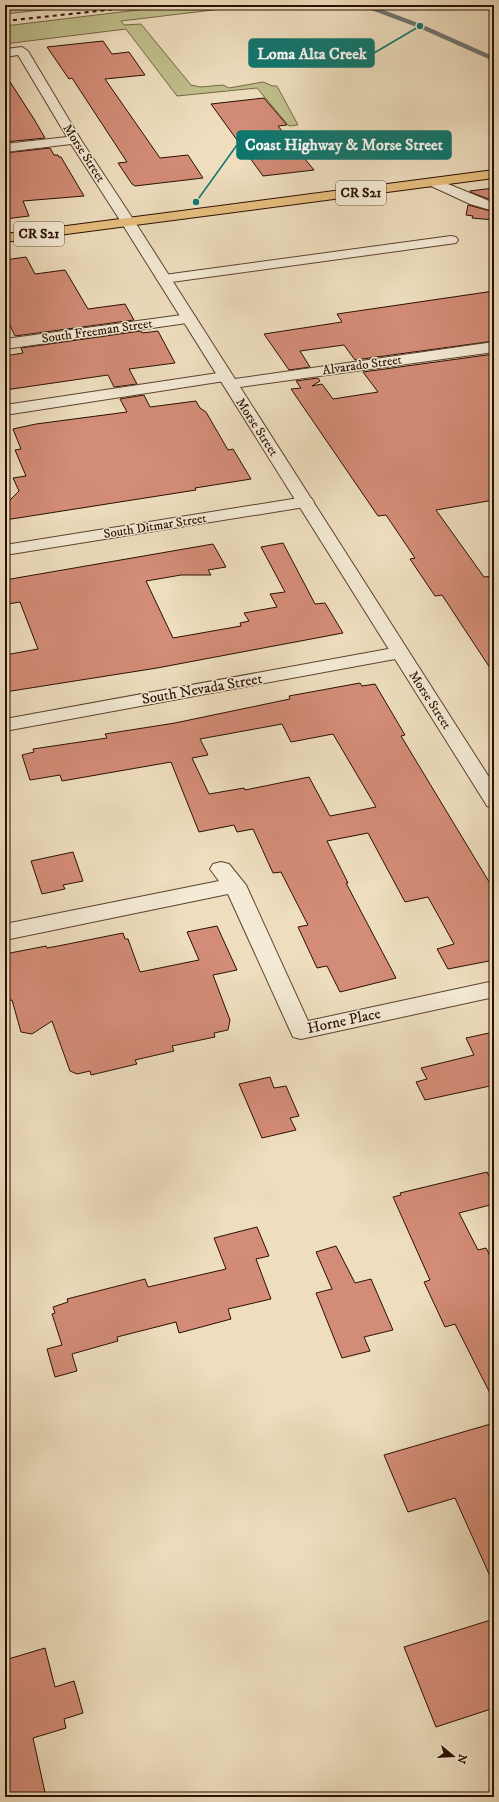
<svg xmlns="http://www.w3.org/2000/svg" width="499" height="1802" font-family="'IM FELL DW Pica',serif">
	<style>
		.green { fill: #c0bf8c; stroke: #766746 }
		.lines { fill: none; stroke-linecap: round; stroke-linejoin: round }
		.stream { stroke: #717572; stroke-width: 4.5 }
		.building { fill: #d38c77; stroke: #2b0f01; fill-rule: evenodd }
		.minor-casing { stroke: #5c4330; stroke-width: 2 }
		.tertiary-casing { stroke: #5c4330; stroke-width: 2 }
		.primary-casing { stroke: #2b0f01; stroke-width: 2 }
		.minor { fill: #f4ead5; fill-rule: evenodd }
		.tertiary { fill: #f4ead5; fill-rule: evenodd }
		.primary { fill: #e7bf7f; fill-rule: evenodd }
		.rail { stroke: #2b0f01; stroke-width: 2; stroke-dasharray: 4 4; stroke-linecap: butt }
		.labels { text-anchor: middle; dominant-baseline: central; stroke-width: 3; stroke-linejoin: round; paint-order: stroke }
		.far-street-label { font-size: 13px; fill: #2b0f01; stroke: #f4ead5 }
		.shield { fill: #f4ead5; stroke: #675141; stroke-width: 1 }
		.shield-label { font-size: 14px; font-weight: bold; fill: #2b0f01 }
		.street-label { font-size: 15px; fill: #2b0f01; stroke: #f4ead5 }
		.leader { fill: none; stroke: #0f766e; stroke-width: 1.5 }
		.callout-dot { fill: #0f766e; stroke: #f4ead5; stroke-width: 1.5 }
		.callout { fill: #0f766e; stroke: #0f766e; stroke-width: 1.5 }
		.callout-label { font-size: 16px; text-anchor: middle; font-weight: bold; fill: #fff }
	</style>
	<rect width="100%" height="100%" fill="#eedebe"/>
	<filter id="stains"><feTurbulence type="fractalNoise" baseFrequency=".005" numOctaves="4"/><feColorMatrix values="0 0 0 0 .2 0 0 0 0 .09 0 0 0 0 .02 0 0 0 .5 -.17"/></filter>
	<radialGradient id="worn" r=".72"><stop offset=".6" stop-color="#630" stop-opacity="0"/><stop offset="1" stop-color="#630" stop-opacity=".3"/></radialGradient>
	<g class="green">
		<path d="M 5,5 L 87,5 L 5,14 Z"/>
		<path d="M 179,5 L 255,5 L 121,21 L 124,25 L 141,24 L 191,85 L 200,87 L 223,85 L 229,88 L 263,82 L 273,86 L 277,86 L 298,125 L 289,126 L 257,88 L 177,96 L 126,29 L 12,43 L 5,46 L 5,26 Z"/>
	</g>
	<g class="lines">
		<path class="stream" d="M 364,5 L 420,26 L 494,59"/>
	</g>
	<g class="building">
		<path d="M 103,41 L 112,54 L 129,52 L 145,75 L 105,79 L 160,158 L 188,155 L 203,178 L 135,186 L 132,184 L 118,163 L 127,162 L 72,78 L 69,79 L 47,47 Z"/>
		<path d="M 5,74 L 34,119 L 45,138 L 5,142 Z"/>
		<path d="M 264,98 L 287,125 L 278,126 L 314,170 L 263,176 L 211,104 Z"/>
		<path d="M 50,148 L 54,155 L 58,155 L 59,157 L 61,157 L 84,196 L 23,201 L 29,216 L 5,219 L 5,153 Z"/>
		<path d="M 494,188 L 494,201 L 470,192 L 470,191 Z"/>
		<path d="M 468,205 L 494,212 L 494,220 L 472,218 L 473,216 L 466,215 Z"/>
		<path d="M 26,257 L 35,274 L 65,270 L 88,309 L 125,304 L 134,320 L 15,336 L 5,315 L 5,260 Z"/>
		<path d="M 494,291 L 494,341 L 355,360 L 344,345 L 300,351 L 310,367 L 289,370 L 264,334 L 342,322 L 337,314 Z"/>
		<path d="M 141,331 L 142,333 L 158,331 L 175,363 L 129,369 L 137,384 L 114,387 L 108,375 L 5,390 L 5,356 L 23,353 L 21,348 Z"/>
		<path d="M 494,354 L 494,500 L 436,510 L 484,577 L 494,576 L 494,674 L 442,595 L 435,596 L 410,559 L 415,558 L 386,515 L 378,516 L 291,389 L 301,388 L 296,381 L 318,378 L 320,381 L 312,386 L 322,384 L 333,399 L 378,392 L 363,372 Z"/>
		<path d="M 144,395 L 150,407 L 196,401 L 200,408 L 206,412 L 228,450 L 233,449 L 251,479 L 195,488 L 196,490 L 5,520 L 5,505 L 19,491 L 13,478 L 26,476 L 15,450 L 21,449 L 13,429 L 36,424 L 127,412 L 120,399 Z"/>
		<path d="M 283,543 L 315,604 L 325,603 L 343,633 L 157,668 L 5,692 L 5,655 L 38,649 L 20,602 L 8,604 L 5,594 L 5,580 L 213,544 L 226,567 L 208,570 L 211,575 L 181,575 L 146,581 L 173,638 L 241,626 L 240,623 L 249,621 L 244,613 L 277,607 L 270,594 L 285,592 L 261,547 Z"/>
		<path d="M 360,683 L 362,686 L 375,684 L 405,735 L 401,736 L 494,890 L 494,960 L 448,969 L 437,949 L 454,944 L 428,897 L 405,902 L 368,833 L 327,841 L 348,883 L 346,883 L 396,978 L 340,992 L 327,966 L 317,968 L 298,927 L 308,925 L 281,872 L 273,873 L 253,829 L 237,832 L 234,825 L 199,832 L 171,762 L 62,781 L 60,775 L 30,780 L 22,755 L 34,752 L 33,749 L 107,738 L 105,734 L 175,723 L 290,699 L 289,696 ZM 282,724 L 291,742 L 333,734 L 376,807 L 330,816 L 309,777 L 245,790 L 244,788 L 209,794 L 192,758 L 208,755 L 200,739 Z"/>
		<path d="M 73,852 L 83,881 L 63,885 L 65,889 L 42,894 L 31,861 Z"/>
		<path d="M 217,926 L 237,970 L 213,975 L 230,1020 L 228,1030 L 214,1033 L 215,1037 L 172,1046 L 174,1051 L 135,1060 L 137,1064 L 91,1075 L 90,1071 L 77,1074 L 70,1071 L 52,1021 L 32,1034 L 21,1032 L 12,1000 L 5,1001 L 5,954 L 46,946 L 47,948 L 58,946 L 123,933 L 125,939 L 128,939 L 140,972 L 199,960 L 187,932 Z"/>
		<path d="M 494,1032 L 494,1094 L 490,1086 L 425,1100 L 416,1082 L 427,1079 L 421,1068 L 474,1055 L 466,1038 Z"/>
		<path d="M 270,1077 L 274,1088 L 286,1086 L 299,1116 L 290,1118 L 296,1130 L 262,1138 L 239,1084 Z"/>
		<path d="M 487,1172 L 494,1187 L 494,1204 L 459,1213 L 478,1250 L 486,1248 L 494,1263 L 494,1401 L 455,1324 L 445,1327 L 424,1282 L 430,1280 L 393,1197 L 401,1195 L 400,1193 Z"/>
		<path d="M 257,1227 L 269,1256 L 256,1259 L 271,1299 L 228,1309 L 231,1319 L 179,1333 L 176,1322 L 117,1337 L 118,1341 L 72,1354 L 77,1371 L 55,1377 L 47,1349 L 62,1345 L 52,1314 L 55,1313 L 53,1307 L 68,1302 L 67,1299 L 145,1279 L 148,1287 L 226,1269 L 214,1238 Z"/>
		<path d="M 336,1246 L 355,1283 L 371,1279 L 393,1330 L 364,1337 L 370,1351 L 342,1358 L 316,1293 L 332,1289 L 316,1252 Z"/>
		<path d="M 494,1423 L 494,1585 L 455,1498 L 408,1512 L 384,1455 Z"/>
		<path d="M 494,1619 L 494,1708 L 436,1727 L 404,1647 Z"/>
		<path d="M 45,1648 L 55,1687 L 74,1681 L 83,1713 L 64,1719 L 66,1728 L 33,1738 L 46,1797 L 5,1797 L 5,1660 Z"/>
	</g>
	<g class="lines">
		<g class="minor-casing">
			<g id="minor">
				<path d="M 22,47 L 28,51 L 81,140 L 135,222 L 133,225 L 123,225 L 71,144 L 5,152 L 5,144 L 67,137 L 18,55 L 5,57 L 5,49 Z"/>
				<path d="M 436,179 L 494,203 L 494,211 L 470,204 L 431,186 L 429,183 L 431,180 Z"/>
				<path d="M 451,236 L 456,237 L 458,240 L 456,243 L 164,283 L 159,282 L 157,279 L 159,276 L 164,275 Z"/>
				<path d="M 189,314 L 194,316 L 197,319 L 194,322 L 5,349 L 5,339 Z"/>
				<path d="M 225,372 L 231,374 L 233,377 L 231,380 L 5,415 L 5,405 Z"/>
				<path d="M 305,497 L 311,498 L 314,502 L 311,506 L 5,555 L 5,545 Z"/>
				<path d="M 399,647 L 406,649 L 409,653 L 406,657 L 5,731 L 5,719 Z"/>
				<path d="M 221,862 L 229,864 L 246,885 L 308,1021 L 494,981 L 494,997 L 301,1039 L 293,1037 L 228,894 L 5,940 L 5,924 L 219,881 L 210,869 L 213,864 Z"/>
			</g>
		</g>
		<g class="tertiary-casing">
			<path id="tertiary" d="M 128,218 L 133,219 L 135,222 L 235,379 L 494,342 L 494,352 L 240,387 L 494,785 L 494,808 L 487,806 L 484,801 L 121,222 L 123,219 Z"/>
		</g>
		<g class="primary-casing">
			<path id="primary" d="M 494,170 L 494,178 L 5,242 L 5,234 Z"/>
		</g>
		<use href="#minor" class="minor"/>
		<use href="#tertiary" class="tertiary"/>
		<use href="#primary" class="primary"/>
		<path class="rail" d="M 5,21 L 154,5"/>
	</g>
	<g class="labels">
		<g class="far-street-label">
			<text transform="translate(84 153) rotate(57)">Morse Street</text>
			<text transform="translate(97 331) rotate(-8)">South Freeman Street</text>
			<text transform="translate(362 365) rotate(-8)">Alvarado Street</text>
			<text transform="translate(257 427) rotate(57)">Morse Street</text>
			<text transform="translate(155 526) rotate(-9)">South Ditmar Street</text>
			<text transform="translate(430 700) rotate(57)">Morse Street</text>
		</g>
		<g class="shield">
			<rect x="336" y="181" width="50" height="24" rx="3"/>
			<rect x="14" y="222" width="50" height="24" rx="3"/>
		</g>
		<g class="shield-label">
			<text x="361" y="193">CR S21</text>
			<text x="39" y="234">CR S21</text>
		</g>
		<g class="street-label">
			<text transform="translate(202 689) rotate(-10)">South Nevada Street</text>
			<text transform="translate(344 1021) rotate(-12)">Horne Place</text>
		</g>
	</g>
	<path class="leader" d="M420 26L374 53M196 202L237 145"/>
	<g class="callout-dot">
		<circle cx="420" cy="26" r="4"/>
		<circle cx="196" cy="202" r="4"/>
	</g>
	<g class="callout">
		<rect x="249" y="39" width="125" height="28" rx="4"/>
		<rect x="237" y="131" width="214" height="28" rx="4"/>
	</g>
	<g class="callout-label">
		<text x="312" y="59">Loma Alta Creek</text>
		<text x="344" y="150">Coast Highway &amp; Morse Street</text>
	</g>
	<rect width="499" height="1802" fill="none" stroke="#eedebe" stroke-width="20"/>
	<rect x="6" y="6" width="487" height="1790" fill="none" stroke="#2b0f01" stroke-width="2"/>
	<rect x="10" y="10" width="479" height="1782" fill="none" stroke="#2b0f01"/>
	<g transform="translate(453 1756) rotate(108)" stroke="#f4ead5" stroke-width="3" paint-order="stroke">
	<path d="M0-3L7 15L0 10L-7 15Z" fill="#2b0f01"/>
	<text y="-6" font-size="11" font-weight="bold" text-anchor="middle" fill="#2b0f01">N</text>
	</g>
	<rect width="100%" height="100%" filter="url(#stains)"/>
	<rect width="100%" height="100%" fill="url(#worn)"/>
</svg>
